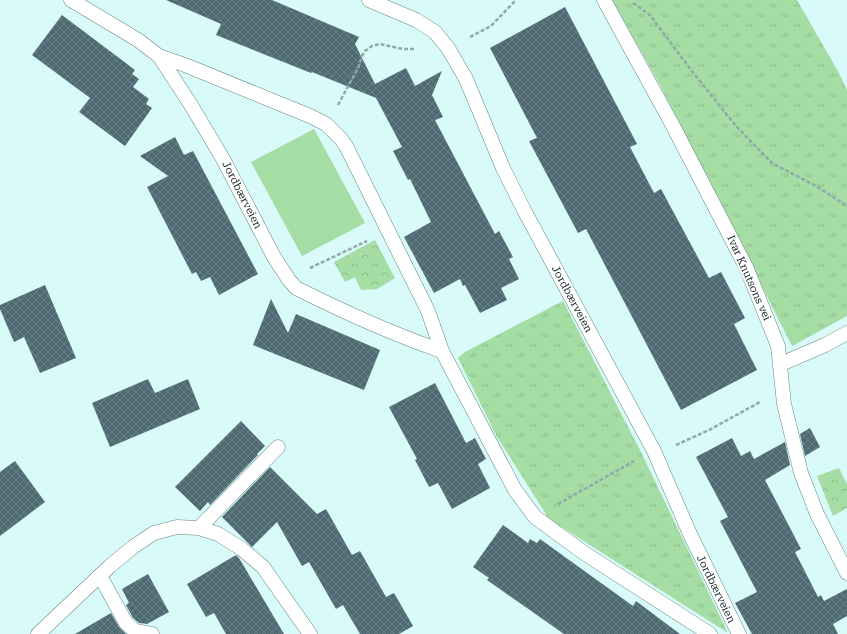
<svg xmlns="http://www.w3.org/2000/svg" width="847" height="634" font-family="'Roboto Serif',serif">
	<style>
		.grass { fill: url(#grass-tufts) }
		.forest { fill: url(#forest-crowns) }
		.pitch { fill: #a5dda4 }
		.building { fill: url(#building-cross-hatch) }
		.lines { fill: none; stroke-linecap: round; stroke-linejoin: round }
		.service-casing { stroke: #658483; stroke-width: 15 }
		.path { stroke: #90aaa9; stroke-width: 2.5; stroke-dasharray: 4 2; stroke-linecap: butt }
		.service { stroke: #fff; stroke-width: 14 }
		.labels { text-anchor: middle; dominant-baseline: central; stroke-width: 4; stroke-linejoin: round; paint-order: stroke }
		.street-label { font-size: 11px; fill: #1e2b2b; stroke: #fff }
	</style>
	<defs>
		<pattern id="grass-tufts" width="24" height="20" patternUnits="userSpaceOnUse"><rect width="24" height="20" fill="#a5dda4"/><path d="M3 7l-1-3M5 7V3M7 7l1-3M15 17l-1-3M17 17v-4M19 17l1-3" fill="none" stroke="#8ebe8d"/></pattern>
		<pattern id="forest-crowns" width="20" height="18" patternUnits="userSpaceOnUse"><rect width="20" height="18" fill="#a5dda4"/><path d="M2 6a3 3 0 1 1 6 0M12 15a3 3 0 1 1 6 0" fill="none" stroke="#8ebe8d"/></pattern>
		<pattern id="building-cross-hatch" width="8" height="8" patternUnits="userSpaceOnUse"><rect width="8" height="8" fill="#4f6a73"/><path d="M0 0l8 8M0 8l8-8" fill="none" stroke="#6a7f86"/></pattern>
	</defs>
	<rect width="100%" height="100%" fill="#d8faf8"/>
	<g class="grass">
		<path d="M 612,0 L 797,0 L 839,73 L 847,90 L 847,316 L 792,346 L 660,85 Z"/>
		<path d="M 563,301 L 640,450 L 728,633 L 549,519 L 497,437 L 458,358 L 465,352 Z"/>
	</g>
	<g class="forest">
		<path d="M 375,240 L 395,278 L 377,289 L 361,290 L 355,277 L 345,282 L 334,262 Z"/>
		<path d="M 839,468 L 847,484 L 847,508 L 833,516 L 817,476 Z"/>
	</g>
	<path class="pitch" d="M 314,129 L 365,223 L 302,256 L 251,162 Z"/>
	<g class="building">
		<path d="M 166,0 L 272,0 L 359,37 L 355,44 L 375,84 L 406,68 L 415,86 L 442,71 L 432,95 L 443,117 L 435,120 L 495,234 L 499,231 L 513,257 L 509,259 L 519,279 L 501,288 L 507,300 L 480,313 L 465,285 L 463,286 L 460,279 L 434,293 L 404,237 L 431,222 L 410,179 L 408,180 L 393,151 L 402,147 L 376,98 L 312,72 L 311,73 L 216,35 L 221,24 Z"/>
		<path d="M 565,7 L 637,144 L 630,147 L 654,193 L 661,189 L 709,278 L 721,272 L 745,318 L 734,324 L 757,370 L 681,410 L 586,229 L 578,233 L 529,141 L 537,138 L 490,48 Z"/>
		<path d="M 62,15 L 135,70 L 132,74 L 139,79 L 133,87 L 149,99 L 146,104 L 152,108 L 125,146 L 79,112 L 90,98 L 32,55 Z"/>
		<path d="M 175,137 L 184,155 L 193,151 L 258,274 L 219,295 L 210,277 L 201,281 L 196,272 L 192,274 L 147,187 L 168,176 L 140,156 Z"/>
		<path d="M 45,285 L 76,358 L 40,373 L 24,337 L 14,342 L 0,309 L 0,305 Z"/>
		<path d="M 271,299 L 288,333 L 296,314 L 380,350 L 364,390 L 253,345 Z"/>
		<path d="M 148,379 L 155,393 L 188,379 L 200,409 L 110,447 L 92,403 Z"/>
		<path d="M 435,383 L 466,443 L 475,438 L 486,459 L 478,464 L 490,488 L 452,509 L 438,483 L 429,487 L 415,460 L 417,459 L 389,407 Z"/>
		<path d="M 241,421 L 265,446 L 257,454 L 258,455 L 210,505 L 208,502 L 200,511 L 175,487 Z"/>
		<path d="M 810,428 L 820,447 L 805,456 L 800,434 Z"/>
		<path d="M 732,438 L 741,456 L 750,451 L 754,459 L 785,442 L 790,465 L 765,480 L 801,549 L 795,552 L 818,597 L 821,595 L 824,601 L 847,589 L 847,616 L 833,624 L 838,634 L 752,634 L 735,603 L 757,592 L 720,521 L 728,517 L 696,457 Z"/>
		<path d="M 15,461 L 45,502 L 0,536 L 0,472 Z"/>
		<path d="M 270,467 L 317,514 L 326,509 L 352,555 L 360,551 L 386,597 L 394,593 L 413,626 L 399,634 L 360,634 L 343,605 L 336,609 L 309,562 L 302,566 L 277,522 L 252,547 L 222,517 Z"/>
		<path d="M 503,525 L 528,543 L 530,539 L 537,543 L 540,539 L 633,606 L 636,601 L 680,634 L 564,634 L 487,580 L 489,578 L 473,567 Z"/>
		<path d="M 236,555 L 239,558 L 284,634 L 226,634 L 214,613 L 206,617 L 187,584 Z"/>
		<path d="M 148,574 L 169,612 L 147,624 L 139,623 L 133,618 L 126,605 L 129,603 L 122,589 Z"/>
		<path d="M 111,613 L 119,627 L 126,634 L 75,634 Z"/>
	</g>
	<g class="lines">
		<g class="service-casing">
			<g id="service">
				<path d="M 71,0 L 138,40 L 159,56 L 191,105 L 223,159 L 274,257 L 289,280 L 296,288 C 344,312 392,334 442,351"/>
				<path d="M 369,0 L 416,20 L 435,32 L 448,48 L 466,79 L 503,168 L 524,210 L 654,451 L 690,534 L 739,634"/>
				<path d="M 604,0 L 673,126 L 747,269 L 778,346 L 784,404 L 801,473 L 817,514 L 847,573"/>
				<path d="M 159,56 L 185,65 L 310,116 L 326,124 L 341,139 L 346,146 L 428,311 L 442,351 L 515,490 L 535,517 L 584,553 L 710,634"/>
				<path d="M 781,364 L 825,345 L 847,333"/>
				<path d="M 199,528 L 278,447"/>
				<path d="M 100,576 L 126,623 L 135,631 L 152,634"/>
				<path d="M 38,634 L 110,566 L 133,547 L 154,533 L 177,527 L 199,528 L 218,534 L 242,549 L 263,567 L 310,634"/>
			</g>
		</g>
		<g class="path">
			<path d="M 633,3 L 650,15 L 691,70 L 736,126 L 772,163 L 816,186 L 847,206"/>
			<path d="M 470,37 L 491,26 L 516,0"/>
			<path d="M 338,105 L 358,68 L 362,56 L 365,51 L 372,46 L 380,44 L 403,49 L 415,49"/>
			<path d="M 310,268 L 367,241"/>
			<path d="M 676,445 L 711,429 L 760,402"/>
			<path d="M 558,504 L 634,461"/>
		</g>
		<use href="#service" class="service"/>
	</g>
	<g class="labels">
		<g class="street-label">
			<text transform="translate(242 195) rotate(63)">Jordbærveien</text>
			<text transform="translate(749 278) rotate(66)">Ivar Knutsons vei</text>
			<text transform="translate(572 299) rotate(62)">Jordbærveien</text>
			<text transform="translate(716 589) rotate(64)">Jordbærveien</text>
		</g>
	</g>
</svg>
